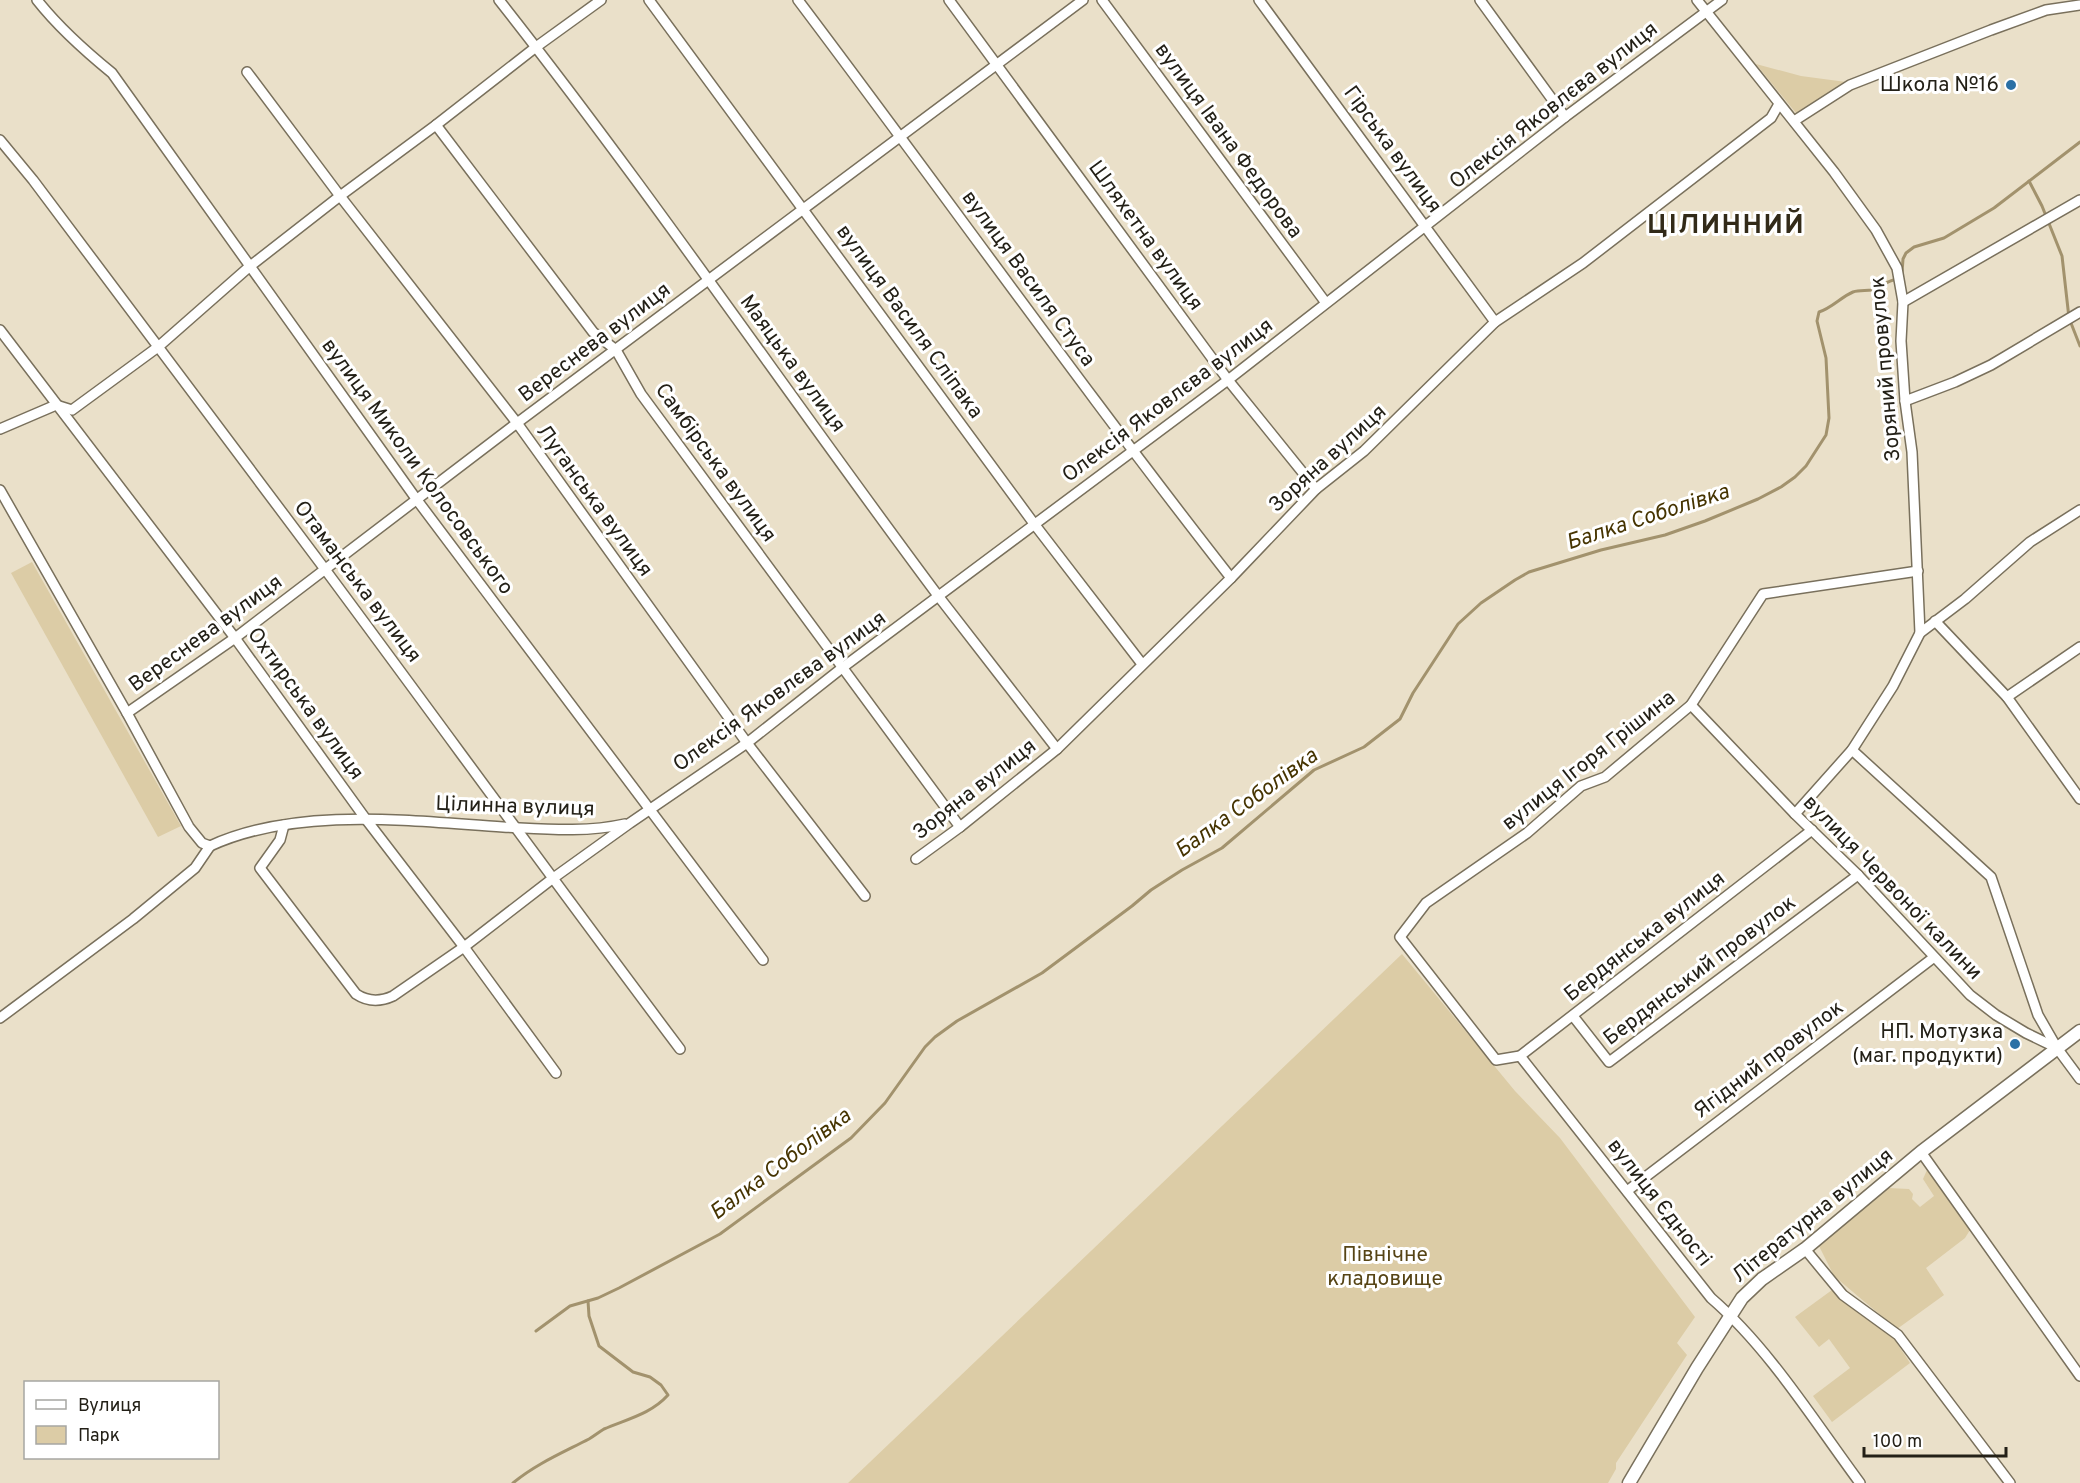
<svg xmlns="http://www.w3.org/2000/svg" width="2080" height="1483" font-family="Overpass,sans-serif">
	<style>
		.green { fill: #dccca6 }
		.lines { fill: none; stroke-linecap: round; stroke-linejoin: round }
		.stream { stroke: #a2926d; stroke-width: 3 }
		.minor-casing { stroke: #79705c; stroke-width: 12 }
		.tertiary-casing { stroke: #79705c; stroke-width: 15 }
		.minor { stroke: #fff; stroke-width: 9 }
		.tertiary { stroke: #fff; stroke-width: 12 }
		.poi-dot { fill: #2b70a5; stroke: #fff; stroke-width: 2 }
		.labels { text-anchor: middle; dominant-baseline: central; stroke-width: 6; stroke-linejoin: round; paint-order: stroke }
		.poi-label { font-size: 21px; fill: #232017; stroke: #fff; text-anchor: end }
		.street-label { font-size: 21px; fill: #232017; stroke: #fff }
		.park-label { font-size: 21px; fill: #564415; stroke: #fff }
		.water-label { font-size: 22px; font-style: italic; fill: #463401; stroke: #fff }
		.district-label { font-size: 27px; font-weight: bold; letter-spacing: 1.5px; fill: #322a18; stroke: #fff }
	</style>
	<rect width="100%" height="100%" fill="#eae0c9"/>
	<g class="green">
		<path d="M 1756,64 L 1801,76 L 1846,82 L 1796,113 Z"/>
		<path d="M 32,562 L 181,826 L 158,837 L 11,573 Z"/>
		<path d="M 1402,954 L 1515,1091 L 1560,1138 L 1695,1317 L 1677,1343 L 1687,1355 L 1616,1463 L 1616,1469 L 1608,1483 L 848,1483 Z"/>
		<path d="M 1927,1170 L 1970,1230 L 1965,1238 L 1926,1268 L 1944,1295 L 1897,1329 L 1834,1276 L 1819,1246 L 1888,1188 L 1909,1189 L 1913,1194 L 1912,1199 L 1920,1207 L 1934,1196 L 1923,1179 Z"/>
		<path d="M 1832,1290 L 1893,1337 L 1910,1363 L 1832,1422 L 1813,1396 L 1850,1368 L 1829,1339 L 1819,1347 L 1795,1317 Z"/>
	</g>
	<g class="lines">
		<g class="stream">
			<path d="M 2029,181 L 2042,206 L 2062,256 L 2069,318 L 2080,346"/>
			<path d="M 1902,273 L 1903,259 L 1906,253 L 1914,247 L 1944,238 L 1994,208 L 2080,142"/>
			<path d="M 536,1331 L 570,1306 L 598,1298 L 619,1288 L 720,1234 L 851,1138 L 885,1103 L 925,1047 L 935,1037 L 957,1021 L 1042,973 L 1132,906 L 1151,890 L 1182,870 L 1222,848 L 1314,770 L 1364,747 L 1400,719 L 1413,693 L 1458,624 L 1481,603 L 1515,580 L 1529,572 L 1601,550 L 1665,535 L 1705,521 L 1758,499 L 1781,487 L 1795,477 L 1806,466 L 1826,435 L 1829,418 L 1826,358 L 1817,321 L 1819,312 C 1832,308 1841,297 1853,292 C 1859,290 1866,291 1872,290 C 1882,288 1884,281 1898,279"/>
			<path d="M 513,1483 C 536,1464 562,1453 589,1439 C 594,1436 599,1432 604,1429 C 627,1419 651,1414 668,1395 L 661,1385 L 650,1377 L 633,1372 L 599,1346 L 589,1316 L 588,1301"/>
		</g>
		<g class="minor-casing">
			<g id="minor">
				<path d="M 37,0 C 59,28 85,51 112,73 L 417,500 L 763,960"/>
				<path d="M 499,0 C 652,194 791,399 939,597 C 978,648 1018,698 1057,749"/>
				<path d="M 649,0 L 1035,525 L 1142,664"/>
				<path d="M 798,0 C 943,192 1082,388 1231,578"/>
				<path d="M 949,0 L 1228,380 L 1316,489"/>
				<path d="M 1102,0 L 1326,303"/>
				<path d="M 1259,0 L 1495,322"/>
				<path d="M 1480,0 L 1565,117"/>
				<path d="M 1697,0 L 1834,172 L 1876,230 L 1897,268 L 1903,302 L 1901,341 L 1905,401 L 1912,452 L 1920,633"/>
				<path d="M 247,72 L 340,196 L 517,423 L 747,743 L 865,896"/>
				<path d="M 1794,121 L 1850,85 L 1991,30 L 2046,10 L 2080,5"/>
				<path d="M 436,125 L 593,332 L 616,350 L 641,394 L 960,827"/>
				<path d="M 0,140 L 33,180 C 131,311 230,441 327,572 C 445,731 561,891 680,1049"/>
				<path d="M 1903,302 L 2080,200"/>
				<path d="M 0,330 L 235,638 L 365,818 L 464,947 L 556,1073"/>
				<path d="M 1905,401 L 1955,382 L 1991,365 L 2080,312"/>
				<path d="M 0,429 L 56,405 L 72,410 L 158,347 L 249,267 L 340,196 L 436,125 L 536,47 L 601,0"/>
				<path d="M 0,490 L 127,713 L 189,827 L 202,843 L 210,846"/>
				<path d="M 1935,621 L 2007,697 L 2080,799"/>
				<path d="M 2007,697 L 2080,647"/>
				<path d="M 1691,705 L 1795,814 L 1858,875 L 1970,995 L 1996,1015 L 2026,1033 L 2057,1048 L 2080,1079"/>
				<path d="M 127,713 L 235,638 L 517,423 L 1083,0"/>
				<path d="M 1852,750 L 1991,877 L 2038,1015 L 2057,1048"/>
				<path d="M 1795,814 L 1852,750 L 1893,686 L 1920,633 L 1965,599 L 2030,542 L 2080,510"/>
				<path d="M 284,825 L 280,840 L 260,868 L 356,994 C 368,1002 380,1002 393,996 L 464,947 L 552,879 L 630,823 L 747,743 L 842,668 L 1228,380 L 1565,117 L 1722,0"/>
				<path d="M 1812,830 L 1520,1056 L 1496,1060 L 1400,937 L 1426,903 L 1527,833 L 1581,786 L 1605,777 L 1691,705 L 1763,594 L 1918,571"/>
				<path d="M 210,846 C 297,806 411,821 503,827 C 544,829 585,833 625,824"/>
				<path d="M 916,859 L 960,827 L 1057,749 L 1231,578 L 1316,489 L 1364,451 L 1495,322 L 1583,263 L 1771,118 L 1779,104"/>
				<path d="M 1573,1016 L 1609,1062 L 1858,875"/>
				<path d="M 0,1018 L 133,919 L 195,868 L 210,846"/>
				<path d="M 1520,1056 L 1711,1298 C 1769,1348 1814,1421 1860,1483"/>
				<path d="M 1921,1152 L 2080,1376"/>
				<path d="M 1627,1191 L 1933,958"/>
				<path d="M 1805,1249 L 1843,1295 L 1898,1335 L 2010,1483"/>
			</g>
		</g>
		<g class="tertiary-casing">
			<path id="tertiary" d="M 1629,1483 L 1697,1368 L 1742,1298 L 1762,1279 L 1805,1249 L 1921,1152 L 2080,1031"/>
		</g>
		<use href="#minor" class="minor"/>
		<use href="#tertiary" class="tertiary"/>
	</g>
	<g class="poi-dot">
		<circle cx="2011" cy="85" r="6"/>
		<circle cx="2015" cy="1044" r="6"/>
	</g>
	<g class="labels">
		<g class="poi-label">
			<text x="1999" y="85">Школа №16</text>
			<text x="2003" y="1032">НП. Мотузка<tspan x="2003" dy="24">(маг. продукти)</tspan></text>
		</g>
		<g class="street-label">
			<text transform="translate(1554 106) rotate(-38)">Олексія Яковлєва вулиця</text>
			<text transform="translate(1228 141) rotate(54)">вулиця Івана Федорова</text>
			<text transform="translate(1392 150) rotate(54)">Гірська вулиця</text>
			<text transform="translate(1145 236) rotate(54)">Шляхетна вулиця</text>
			<text transform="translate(1028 279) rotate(54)">вулиця Василя Стуса</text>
			<text transform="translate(909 322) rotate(54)">вулиця Василя Сліпака</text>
			<text transform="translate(595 343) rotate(-37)">Вереснева вулиця</text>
			<text transform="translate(792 364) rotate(54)">Маяцька вулиця</text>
			<text transform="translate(1886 369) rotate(-95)">Зоряний провулок</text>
			<text transform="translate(1168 401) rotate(-37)">Олексія Яковлєва вулиця</text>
			<text transform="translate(1328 459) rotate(-42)">Зоряна вулиця</text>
			<text transform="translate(715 463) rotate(54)">Самбірська вулиця</text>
			<text transform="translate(417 467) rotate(54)">вулиця Миколи Колосовського</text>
			<text transform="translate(594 501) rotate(54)">Луганська вулиця</text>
			<text transform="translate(357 582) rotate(53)">Отаманська вулиця</text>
			<text transform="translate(206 634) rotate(-36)">Вереснева вулиця</text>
			<text transform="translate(780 692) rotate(-36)">Олексія Яковлєва вулиця</text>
			<text transform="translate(305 704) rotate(54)">Охтирська вулиця</text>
			<text transform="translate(1589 761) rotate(-38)">вулиця Ігоря Грішина</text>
			<text transform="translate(975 790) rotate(-38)">Зоряна вулиця</text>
			<text transform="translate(515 807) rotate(2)">Цілинна вулиця</text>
			<text transform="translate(1892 888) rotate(46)">вулиця Червоної калини</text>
			<text transform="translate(1645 937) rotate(-38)">Бердянська вулиця</text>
			<text transform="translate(1700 971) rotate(-37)">Бердянський провулок</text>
			<text transform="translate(1769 1060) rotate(-37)">Ягідний провулок</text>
			<text transform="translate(1659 1203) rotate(52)">вулиця Єдності</text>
			<text transform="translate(1813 1216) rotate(-39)">Літературна вулиця</text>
		</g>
		<g class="park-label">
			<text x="1385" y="1255">Північне<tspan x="1385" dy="24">кладовище</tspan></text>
		</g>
		<g class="water-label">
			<text transform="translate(1648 518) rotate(-18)">Балка Соболівка</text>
			<text transform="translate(1247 804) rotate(-36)">Балка Соболівка</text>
			<text transform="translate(781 1165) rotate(-37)">Балка Соболівка</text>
		</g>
		<g class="district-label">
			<text x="1726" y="226">ЦІЛИННИЙ</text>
		</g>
	</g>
	<rect x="24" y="1381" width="195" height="78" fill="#ffffff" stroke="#a7a6a2" stroke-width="1.5"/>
	<rect x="36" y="1400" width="30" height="9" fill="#ffffff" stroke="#a7a6a2" stroke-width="1.5"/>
	<text x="78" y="1411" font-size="18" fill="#232017">Вулиця</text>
	<rect x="36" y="1426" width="30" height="18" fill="#dccca6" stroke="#a7a6a2" stroke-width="1.5"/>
	<text x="78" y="1441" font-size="18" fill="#232017">Парк</text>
	<path d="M1864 1447v9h142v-9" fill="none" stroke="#232017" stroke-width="3"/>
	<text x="1873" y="1447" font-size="18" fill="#232017" stroke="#ffffff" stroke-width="4.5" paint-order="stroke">100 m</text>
</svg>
